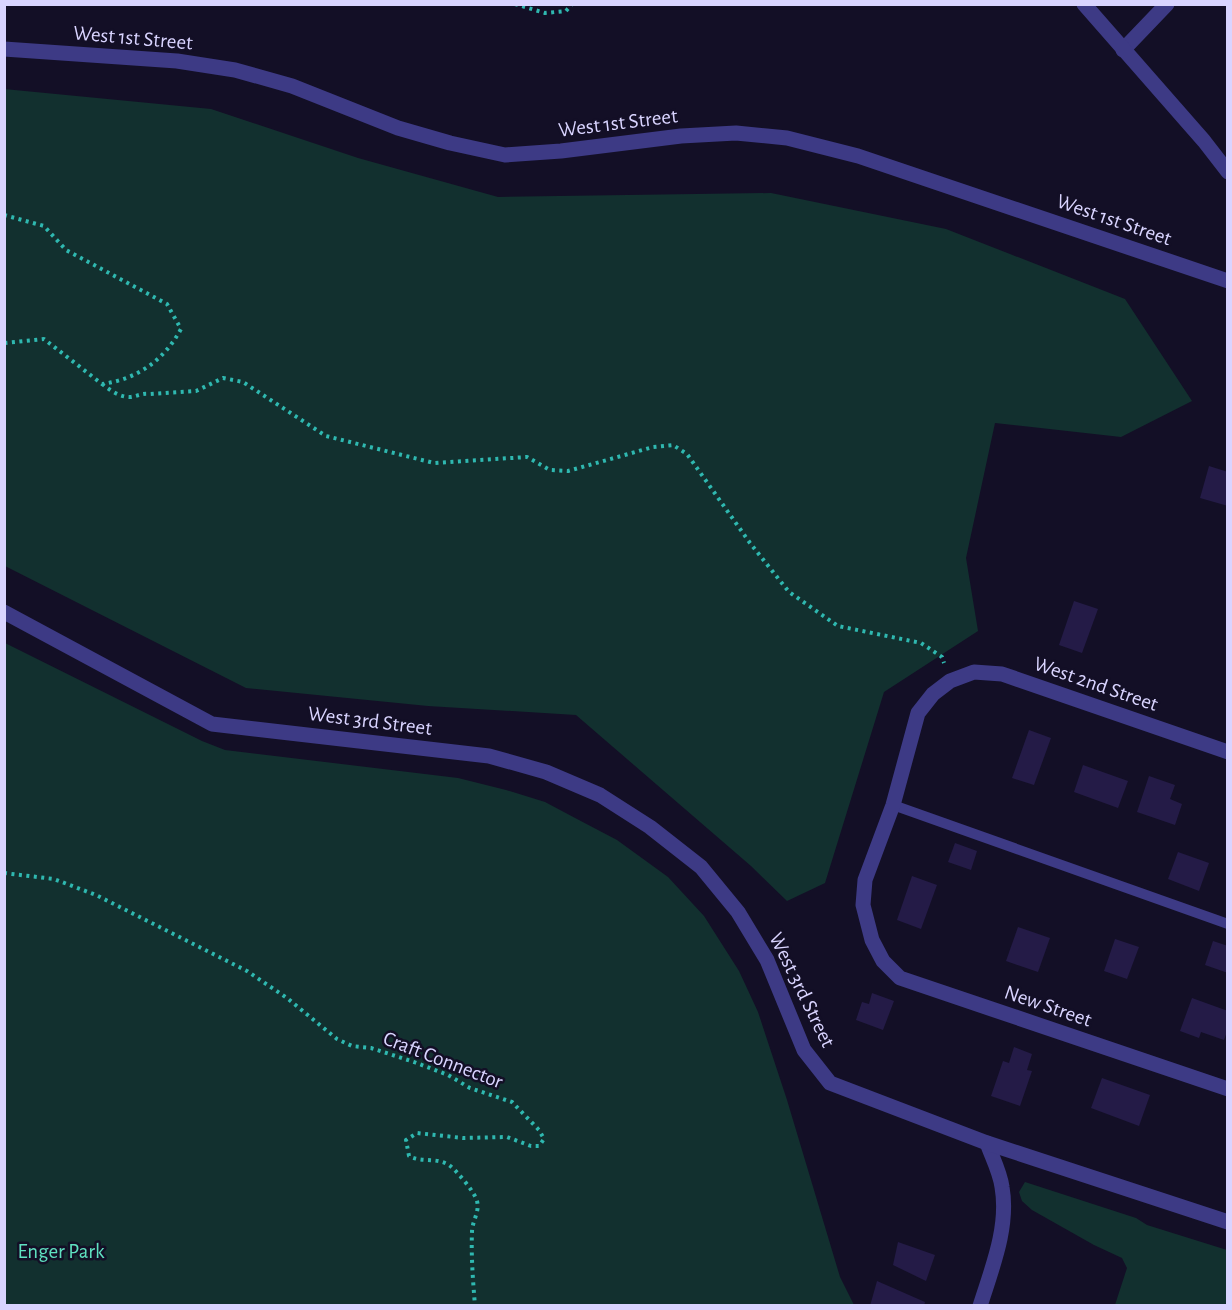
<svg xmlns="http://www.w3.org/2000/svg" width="1232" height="1310" font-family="'Alegreya Sans',sans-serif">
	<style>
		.green { fill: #12302f }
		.building { fill: #241b47 }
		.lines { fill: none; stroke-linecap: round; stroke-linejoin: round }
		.path { stroke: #2fb8b0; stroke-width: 4; stroke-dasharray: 3 4.5; stroke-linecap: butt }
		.service { stroke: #3d3a85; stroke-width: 10 }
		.minor { stroke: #3d3a85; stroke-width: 15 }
		.tertiary { stroke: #3d3a85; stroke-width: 15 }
		.labels { text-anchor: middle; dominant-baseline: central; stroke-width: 5; stroke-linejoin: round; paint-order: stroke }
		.street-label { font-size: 21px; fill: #d9d4ff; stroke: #130f26 }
		.park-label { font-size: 21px; fill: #5fe0c0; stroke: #130f26 }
	</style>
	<rect width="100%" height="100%" fill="#130f26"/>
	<g class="green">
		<path d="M 4,89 L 211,109 L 358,158 L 498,197 L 771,193 L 946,229 L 1125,299 L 1192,401 L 1121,437 L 995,423 L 966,558 L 978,631 L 884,692 L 825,883 L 787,901 L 751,866 L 576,715 L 428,706 L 246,688 L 5,566 Z"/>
		<path d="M 5,643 L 202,741 L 225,750 L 458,778 L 506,790 L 545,802 L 577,819 L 617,840 L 668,877 L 704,916 L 739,971 L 758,1012 L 787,1100 L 840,1277 L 854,1305 L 5,1305 Z"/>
		<path d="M 1025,1182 L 1136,1218 L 1147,1225 L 1227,1250 L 1227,1305 L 1115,1305 L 1127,1268 L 1122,1258 L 1094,1245 L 1032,1210 L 1022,1201 L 1019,1192 Z"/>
	</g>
	<g class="building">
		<path d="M 1209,466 L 1228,472 L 1228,506 L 1200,498 Z"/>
		<path d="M 1074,601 L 1098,609 L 1082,653 L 1059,645 Z"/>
		<path d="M 1029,730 L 1051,738 L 1034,785 L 1012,778 Z"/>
		<path d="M 1083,765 L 1128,781 L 1118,808 L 1074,792 Z"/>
		<path d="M 1149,776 L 1175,785 L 1170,799 L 1182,804 L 1175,825 L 1137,812 Z"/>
		<path d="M 955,843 L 977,851 L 971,870 L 948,862 Z"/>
		<path d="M 1178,852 L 1209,863 L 1199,891 L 1168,879 Z"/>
		<path d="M 912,876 L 937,885 L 921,929 L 897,920 Z"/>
		<path d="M 1018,927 L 1050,938 L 1038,972 L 1006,961 Z"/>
		<path d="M 1115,939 L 1139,947 L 1127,979 L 1104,971 Z"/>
		<path d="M 1213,941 L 1228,946 L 1228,973 L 1205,965 Z"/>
		<path d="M 872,993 L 894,1001 L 883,1030 L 856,1020 L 862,1002 L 869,1004 Z"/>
		<path d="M 1192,998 L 1228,1011 L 1228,1029 L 1224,1040 L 1201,1032 L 1199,1038 L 1180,1031 Z"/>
		<path d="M 1014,1047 L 1032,1054 L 1027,1070 L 1032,1071 L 1020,1106 L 991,1096 L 1003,1061 L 1009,1063 Z"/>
		<path d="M 1102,1078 L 1150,1095 L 1139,1126 L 1091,1108 Z"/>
		<path d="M 898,1242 L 935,1255 L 926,1281 L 893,1265 Z"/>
		<path d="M 877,1281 L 925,1302 L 924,1306 L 870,1306 Z"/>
	</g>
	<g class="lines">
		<g class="path">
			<path d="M 515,4 L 545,13 L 566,11 L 572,4"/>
			<path d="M 4,215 L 44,226 L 66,250 L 167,304 L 181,329 C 164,360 138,379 102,384 L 44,339 L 4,343"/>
			<path d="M 102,384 C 110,390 119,397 130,397 C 138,396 142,393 150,394 L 196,391 L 223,378 L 243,382 L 326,436 L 434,463 L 527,457 L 550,470 L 568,471 L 653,447 L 673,445 L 687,454 L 750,543 L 789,592 L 838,626 L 921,643 L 942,657 L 944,663"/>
			<path d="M 4,873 L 54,879 L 96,895 L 247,971 L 287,998 L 337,1039 L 352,1046 L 371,1048 L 414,1062 L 448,1075 L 470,1088 L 512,1102 L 539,1130 L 544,1139 L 539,1146 L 531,1146 L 507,1137 L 463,1138 L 417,1133 L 406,1140 L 409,1156 C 422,1163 436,1157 449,1165 C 457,1171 474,1191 477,1201 C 480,1212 472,1221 472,1232 C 471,1256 473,1281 475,1306"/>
		</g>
		<path class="service" d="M 893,805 L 1228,924"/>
		<g class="minor">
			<path d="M 1123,50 L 1167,4"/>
			<path d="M 1228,752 L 1002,674 L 974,672 L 950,681 L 933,694 L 918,713 L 893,805 L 865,880 L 863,905 L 872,940 L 883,961 L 900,978 L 1228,1089"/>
			<path d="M 980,1306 C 992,1268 1009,1227 1002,1187 C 1000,1172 992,1157 987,1143"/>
		</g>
		<g class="tertiary">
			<path d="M 1084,4 L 1204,141 L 1228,172"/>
			<path d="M 4,49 L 177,61 L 235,70 L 292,86 L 398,128 L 450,143 L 505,155 L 561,151 L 681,136 L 736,133 L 787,138 L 858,156 L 1228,281"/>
			<path d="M 4,612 L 212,724 L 489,756 L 546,772 L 600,795 L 650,827 L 701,867 L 738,912 L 767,960 L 804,1050 L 830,1083 L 987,1143 L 1228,1222"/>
		</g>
	</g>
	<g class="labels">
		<g class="street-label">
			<text transform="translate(133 38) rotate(5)">West 1st Street</text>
			<text transform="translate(618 123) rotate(-7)">West 1st Street</text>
			<text transform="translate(1114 220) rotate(19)">West 1st Street</text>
			<text transform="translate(1096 684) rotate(19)">West 2nd Street</text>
			<text transform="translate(370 721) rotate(7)">West 3rd Street</text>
			<text transform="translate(802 990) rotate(64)">West 3rd Street</text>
			<text transform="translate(1048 1006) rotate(19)">New Street</text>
			<text transform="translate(443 1060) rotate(21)">Craft Connector</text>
		</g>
		<g class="park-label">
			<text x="61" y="1251">Enger Park</text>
		</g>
	</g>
	<rect width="1232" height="1310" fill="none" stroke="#d9d4ff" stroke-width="12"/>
</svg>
